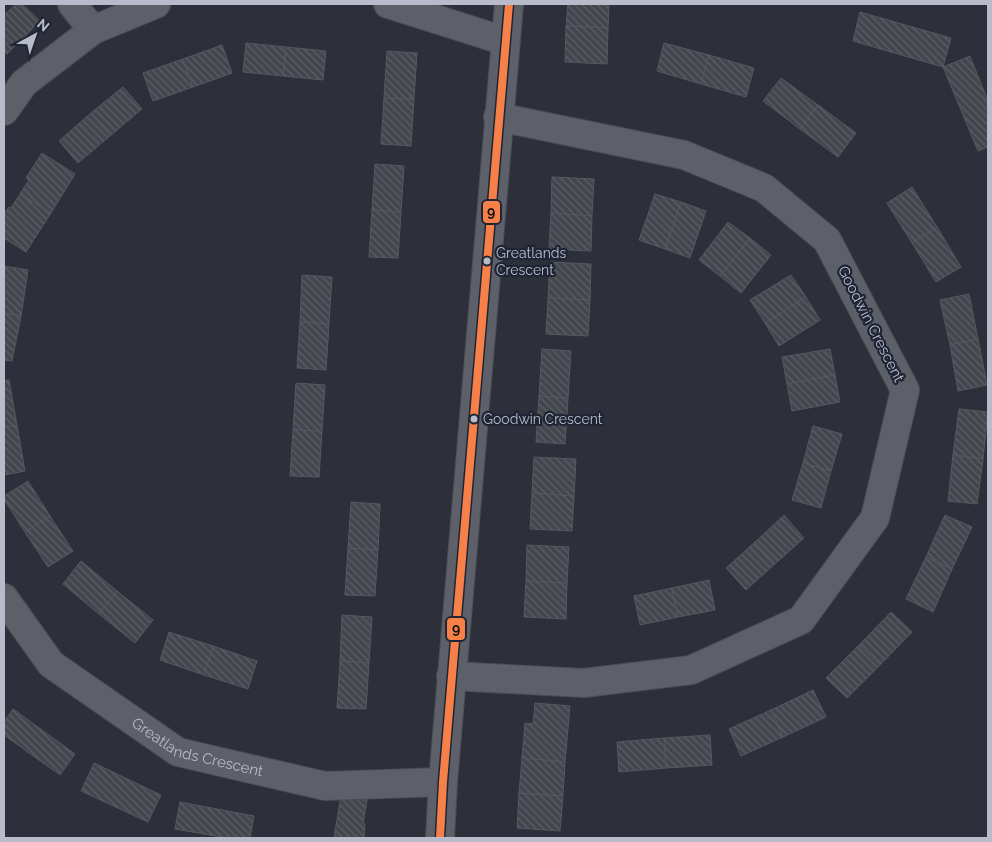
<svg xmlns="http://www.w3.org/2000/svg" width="992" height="842" font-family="Raleway,sans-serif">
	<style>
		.building { fill: url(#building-back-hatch); stroke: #555861 }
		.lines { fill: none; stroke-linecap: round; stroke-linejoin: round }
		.minor-casing { stroke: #4b4d54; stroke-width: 30 }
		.tertiary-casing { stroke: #4b4d54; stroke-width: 30 }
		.minor { stroke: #5d6068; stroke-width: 28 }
		.tertiary { stroke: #5d6068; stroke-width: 28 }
		.bus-1-casing { stroke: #202535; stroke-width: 11 }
		.bus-1 { stroke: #f78048; stroke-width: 8 }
		.bus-dot { fill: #b8bcca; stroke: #202535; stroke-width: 2 }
		.labels { text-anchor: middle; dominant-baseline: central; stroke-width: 4.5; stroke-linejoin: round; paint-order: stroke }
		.bus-label { font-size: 14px; fill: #b8bcca; stroke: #202535; text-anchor: start }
		.street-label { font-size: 15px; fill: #b8bcca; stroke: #202535 }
		.line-badge { stroke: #202535; stroke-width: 2 }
		.pale-badge-label { font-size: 14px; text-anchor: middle; font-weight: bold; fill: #111 }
	</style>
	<defs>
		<pattern id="building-back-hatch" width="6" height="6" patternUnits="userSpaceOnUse" patternTransform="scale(1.25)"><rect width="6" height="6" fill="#44464e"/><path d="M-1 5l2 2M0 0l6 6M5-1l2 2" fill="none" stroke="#5d5f66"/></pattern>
	</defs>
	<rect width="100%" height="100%" fill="#2d303a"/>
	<g class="building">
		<path d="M 16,4 L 22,4 L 40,21 L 7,54 L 4,51 L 4,15 Z"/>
		<path d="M 568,4 L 609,4 L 608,28 L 566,26 Z"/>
		<path d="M 860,12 L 951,38 L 943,67 L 853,41 Z"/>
		<path d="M 566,26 L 608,28 L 607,64 L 565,62 Z"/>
		<path d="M 246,43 L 286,47 L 283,76 L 243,72 Z"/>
		<path d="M 664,43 L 709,55 L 701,84 L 657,71 Z"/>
		<path d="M 222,45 L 232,73 L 193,87 L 183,59 Z"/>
		<path d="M 286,47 L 326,51 L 323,80 L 283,76 Z"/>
		<path d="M 387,51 L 417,53 L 414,99 L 384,98 Z"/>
		<path d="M 709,55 L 754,68 L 746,97 L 701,84 Z"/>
		<path d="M 970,56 L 988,101 L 988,147 L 978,151 L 943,67 Z"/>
		<path d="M 183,59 L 193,87 L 153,101 L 143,73 Z"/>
		<path d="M 781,78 L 818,105 L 800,129 L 763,101 Z"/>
		<path d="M 123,87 L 142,109 L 110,136 L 91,113 Z"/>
		<path d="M 384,98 L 414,99 L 411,146 L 381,144 Z"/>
		<path d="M 818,105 L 856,133 L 838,157 L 800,129 Z"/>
		<path d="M 91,113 L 110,136 L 78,163 L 59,141 Z"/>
		<path d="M 42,153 L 75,174 L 51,213 L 20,194 L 29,180 L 26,178 Z"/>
		<path d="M 375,164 L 404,166 L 401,212 L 372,210 Z"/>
		<path d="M 552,177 L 594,179 L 592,216 L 551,213 Z"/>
		<path d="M 912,187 L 937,227 L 912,243 L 887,203 Z"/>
		<path d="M 20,194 L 51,213 L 26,252 L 4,238 L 4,214 L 9,207 L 11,208 Z"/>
		<path d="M 655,194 L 681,202 L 665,249 L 639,240 Z"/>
		<path d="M 681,202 L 706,211 L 690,258 L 665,249 Z"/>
		<path d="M 372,210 L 401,212 L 398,258 L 369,257 Z"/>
		<path d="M 551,213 L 592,216 L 591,251 L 549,249 Z"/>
		<path d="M 728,222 L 750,238 L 720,276 L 699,260 Z"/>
		<path d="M 937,227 L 961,267 L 936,282 L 912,243 Z"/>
		<path d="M 750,238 L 771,255 L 741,293 L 720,276 Z"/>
		<path d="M 550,262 L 591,264 L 590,300 L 548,298 Z"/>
		<path d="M 4,266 L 28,270 L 21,316 L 4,313 Z"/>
		<path d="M 302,275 L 332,277 L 329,324 L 300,322 Z"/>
		<path d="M 791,275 L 806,297 L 765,323 L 750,300 Z"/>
		<path d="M 969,294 L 978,339 L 950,345 L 940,300 Z"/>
		<path d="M 806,297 L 820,320 L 779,346 L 765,323 Z"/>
		<path d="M 548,298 L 590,300 L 588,336 L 546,334 Z"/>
		<path d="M 4,313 L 21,316 L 12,361 L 4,360 Z"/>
		<path d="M 300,322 L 329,324 L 326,370 L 297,368 Z"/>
		<path d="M 978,339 L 987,385 L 958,391 L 950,345 Z"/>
		<path d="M 542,349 L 571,351 L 568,398 L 539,396 Z"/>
		<path d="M 830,349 L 835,375 L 787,384 L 782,357 Z"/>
		<path d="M 835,375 L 840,402 L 792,411 L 787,384 Z"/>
		<path d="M 9,380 L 17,425 L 4,427 L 4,381 Z"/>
		<path d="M 296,383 L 325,385 L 322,431 L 293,430 Z"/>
		<path d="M 539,396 L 568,398 L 565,444 L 536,442 Z"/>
		<path d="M 959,409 L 988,412 L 983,459 L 953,455 Z"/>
		<path d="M 17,425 L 25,471 L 4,475 L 4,427 Z"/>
		<path d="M 813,426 L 842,434 L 831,471 L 803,463 Z"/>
		<path d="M 293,430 L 322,431 L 319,477 L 290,476 Z"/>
		<path d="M 953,455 L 983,459 L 977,504 L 948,501 Z"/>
		<path d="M 534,457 L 576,459 L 574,496 L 532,493 Z"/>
		<path d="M 803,463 L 831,471 L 821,508 L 792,500 Z"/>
		<path d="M 28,481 L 50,516 L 25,532 L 4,499 L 4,496 Z"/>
		<path d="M 532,493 L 574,496 L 572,531 L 530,529 Z"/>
		<path d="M 351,502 L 380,504 L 378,550 L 348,548 Z"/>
		<path d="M 784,515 L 804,538 L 775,564 L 755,542 Z"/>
		<path d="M 945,515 L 972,527 L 952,569 L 926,557 Z"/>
		<path d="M 50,516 L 73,551 L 48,567 L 25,532 Z"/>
		<path d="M 755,542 L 775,564 L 746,590 L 726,568 Z"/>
		<path d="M 527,545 L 569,547 L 567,583 L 526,581 Z"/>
		<path d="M 348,548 L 378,550 L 375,596 L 345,595 Z"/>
		<path d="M 926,557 L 952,569 L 933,612 L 906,599 Z"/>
		<path d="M 81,561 L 117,591 L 99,614 L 63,584 Z"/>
		<path d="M 709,580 L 715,610 L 678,617 L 672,588 Z"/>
		<path d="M 526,581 L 567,583 L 566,619 L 524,617 Z"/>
		<path d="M 672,588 L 678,617 L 640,625 L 634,596 Z"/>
		<path d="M 117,591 L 153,620 L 135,643 L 99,614 Z"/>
		<path d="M 891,612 L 912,632 L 880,665 L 859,645 Z"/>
		<path d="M 342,615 L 372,617 L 369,663 L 340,661 Z"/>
		<path d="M 169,632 L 213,646 L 204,675 L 160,660 Z"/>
		<path d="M 859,645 L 880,665 L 847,698 L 826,678 Z"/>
		<path d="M 213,646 L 257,661 L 248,689 L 204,675 Z"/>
		<path d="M 340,661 L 369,663 L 366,709 L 337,708 Z"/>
		<path d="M 813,690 L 826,717 L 783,737 L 771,710 Z"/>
		<path d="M 535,703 L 570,706 L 565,762 L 522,758 L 525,723 L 533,724 Z"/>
		<path d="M 13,709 L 75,754 L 60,775 L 4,735 L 4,722 Z"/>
		<path d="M 771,710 L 783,737 L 741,756 L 729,729 Z"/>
		<path d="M 710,735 L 712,765 L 666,768 L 664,738 Z"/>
		<path d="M 664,738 L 666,768 L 619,772 L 617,742 Z"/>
		<path d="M 522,758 L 565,762 L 563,796 L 519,793 Z"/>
		<path d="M 94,763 L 161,795 L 148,822 L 81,791 Z"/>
		<path d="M 519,793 L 563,796 L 560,831 L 517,828 Z"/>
		<path d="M 341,795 L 367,800 L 363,824 L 365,824 L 364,838 L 334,838 Z"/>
		<path d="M 180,802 L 254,816 L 250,838 L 227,838 L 175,829 Z"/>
	</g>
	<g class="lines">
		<g class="minor-casing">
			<g id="minor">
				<path d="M 72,4 L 93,30"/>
				<path d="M 388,4 L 505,41"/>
				<path d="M 4,111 L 24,83 L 93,30 L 156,4"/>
				<path id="s1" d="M 4,598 L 51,664 L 178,752 L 325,786 L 443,782"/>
				<path d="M 451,676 L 584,683 L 691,670 L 801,620 L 875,518 L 905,390 L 827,240 L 764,188 L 684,155 L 498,117"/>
			</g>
		</g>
		<g class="tertiary-casing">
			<path id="tertiary" d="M 440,838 L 443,782 L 509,4"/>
		</g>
		<use href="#minor" class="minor"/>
		<use href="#tertiary" class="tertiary"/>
		<g class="bus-1-casing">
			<path id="bus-1" d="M 440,838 L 443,782 L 509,4"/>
		</g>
		<use href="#bus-1" class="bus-1"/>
	</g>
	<g class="bus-dot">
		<circle cx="487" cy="261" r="4.5"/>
		<circle cx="474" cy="419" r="4.5"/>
	</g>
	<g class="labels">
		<g class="bus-label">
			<text x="496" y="253">Greatlands<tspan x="496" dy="17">Crescent</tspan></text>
			<text x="483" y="419">Goodwin Crescent</text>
		</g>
		<g class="street-label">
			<text transform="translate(871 324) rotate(63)">Goodwin Crescent</text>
			<text stroke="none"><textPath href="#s1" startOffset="252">Greatlands Crescent</textPath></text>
		</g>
	</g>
	<g class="line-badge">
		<rect x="482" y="200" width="19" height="24" rx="5" fill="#f78048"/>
		<rect x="446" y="617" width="20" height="24" rx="5" fill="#f78048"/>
	</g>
	<g class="pale-badge-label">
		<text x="491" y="217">9</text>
		<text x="456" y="634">9</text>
	</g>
	<rect width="992" height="842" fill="none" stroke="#b8bcca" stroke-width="10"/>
	<g transform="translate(35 35) rotate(40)" stroke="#202535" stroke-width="4" paint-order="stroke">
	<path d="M0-4L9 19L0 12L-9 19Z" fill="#b8bcca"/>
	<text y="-8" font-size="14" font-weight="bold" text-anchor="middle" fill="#b8bcca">N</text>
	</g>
</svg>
